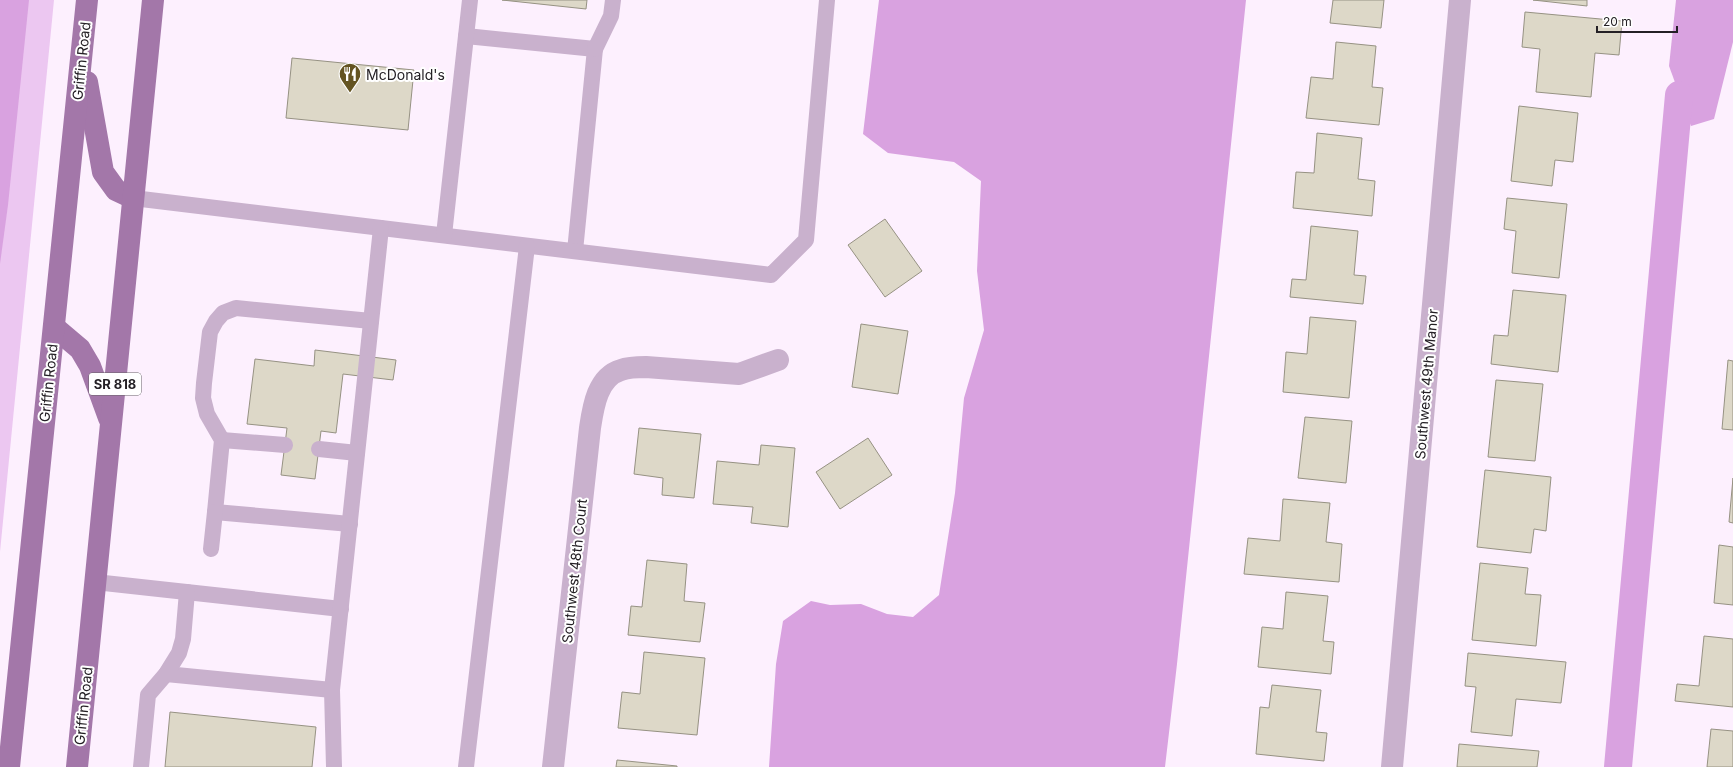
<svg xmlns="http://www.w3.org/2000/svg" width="1733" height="767" font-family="Inter,sans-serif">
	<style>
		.green { fill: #ecc7f1 }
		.water { fill: #d9a2e0 }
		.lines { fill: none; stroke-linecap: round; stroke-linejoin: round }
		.canal { stroke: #d9a2e0; stroke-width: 28 }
		.building { fill: #ddd8c8; stroke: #969283 }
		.lane { stroke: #c9b1cd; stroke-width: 16 }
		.street { stroke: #c9b1cd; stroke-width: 22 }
		.primary { stroke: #a377a9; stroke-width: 22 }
		.labels { text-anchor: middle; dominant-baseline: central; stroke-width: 4; stroke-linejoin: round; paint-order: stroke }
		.shield { fill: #fff; stroke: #666366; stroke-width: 1 }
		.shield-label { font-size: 13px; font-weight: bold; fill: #242025 }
		.street-label { font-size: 14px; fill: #242025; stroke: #fff }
		.poi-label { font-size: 14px; fill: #242025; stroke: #fff; text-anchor: start }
	</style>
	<rect width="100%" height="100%" fill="#fdf0fe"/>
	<path class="green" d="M 0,0 L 54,0 L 0,552 Z"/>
	<g class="water">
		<path d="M 0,0 L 29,0 L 8,205 L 0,264 Z"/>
		<path d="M 879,0 L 1246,0 L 1177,664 L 1165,767 L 769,767 L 776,664 L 783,621 L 811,601 L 830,605 L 861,604 L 887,614 L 913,617 L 939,595 L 955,493 L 964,398 L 984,330 L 977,271 L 981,181 L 954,162 L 888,153 L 863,134 Z"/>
		<path d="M 1676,0 L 1733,0 L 1733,42 L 1714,119 L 1691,126 L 1669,66 Z"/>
	</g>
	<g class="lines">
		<path class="canal" d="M 1618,767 L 1679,95"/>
	</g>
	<g class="building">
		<path d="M 502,0 L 587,0 L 586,9 Z"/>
		<path d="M 1333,0 L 1384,0 L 1381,28 L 1330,23 Z"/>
		<path d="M 1533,0 L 1587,0 L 1587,6 Z"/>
		<path d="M 1525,12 L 1622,21 L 1619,55 L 1595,53 L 1591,97 L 1536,92 L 1540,49 L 1522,47 Z"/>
		<path d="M 1336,42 L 1376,46 L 1372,87 L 1383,88 L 1379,125 L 1306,118 L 1311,77 L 1333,79 Z"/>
		<path d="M 292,58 L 414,70 L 408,130 L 286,118 Z"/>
		<path d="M 1519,106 L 1578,113 L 1573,162 L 1555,160 L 1552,186 L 1511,181 Z"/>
		<path d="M 1317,133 L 1362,138 L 1358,179 L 1375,181 L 1372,216 L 1293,208 L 1296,172 L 1314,173 Z"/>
		<path d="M 1507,198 L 1567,204 L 1559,278 L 1512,273 L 1516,231 L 1504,229 Z"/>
		<path d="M 885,219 L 922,271 L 885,297 L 848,245 Z"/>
		<path d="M 1311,226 L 1358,231 L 1354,275 L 1366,276 L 1363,304 L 1290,297 L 1292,279 L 1306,280 Z"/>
		<path d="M 1513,290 L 1566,295 L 1558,372 L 1491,364 L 1494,335 L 1508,336 Z"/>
		<path d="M 1310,317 L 1356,321 L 1349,398 L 1283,392 L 1286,352 L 1307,354 Z"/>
		<path d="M 861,324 L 908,331 L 898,394 L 852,387 Z"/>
		<path d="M 315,350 L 396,360 L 393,380 L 343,374 L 336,433 L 321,431 L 315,479 L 281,475 L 287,428 L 247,424 L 255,359 L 314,366 Z"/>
		<path d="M 1728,360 L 1733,361 L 1733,430 L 1722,429 Z"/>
		<path d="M 1496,380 L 1543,384 L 1535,461 L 1488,457 Z"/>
		<path d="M 1305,417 L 1352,421 L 1346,483 L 1298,478 Z"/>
		<path d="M 639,428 L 701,434 L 694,498 L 662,495 L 663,478 L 634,474 Z"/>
		<path d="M 868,438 L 892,475 L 840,509 L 816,472 Z"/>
		<path d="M 761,445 L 795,448 L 788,527 L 751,523 L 753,507 L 713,504 L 717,461 L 759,465 Z"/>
		<path d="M 1485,470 L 1551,477 L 1546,531 L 1534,529 L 1531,553 L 1477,547 Z"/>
		<path d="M 1733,478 L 1733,523 L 1729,522 Z"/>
		<path d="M 1283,499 L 1330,503 L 1326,542 L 1342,544 L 1339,582 L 1244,574 L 1248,538 L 1280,541 Z"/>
		<path d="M 1719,545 L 1733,547 L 1733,605 L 1714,603 Z"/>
		<path d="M 647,560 L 687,564 L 684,601 L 705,603 L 700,642 L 628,635 L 631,606 L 642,607 Z"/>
		<path d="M 1480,563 L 1528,568 L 1525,594 L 1541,595 L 1536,646 L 1472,640 Z"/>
		<path d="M 1286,592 L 1328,596 L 1323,641 L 1334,642 L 1331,674 L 1258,667 L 1262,627 L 1283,629 Z"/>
		<path d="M 1704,636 L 1733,639 L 1733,707 L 1675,701 L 1677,684 L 1699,686 Z"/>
		<path d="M 644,652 L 705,658 L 697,735 L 618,728 L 622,692 L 640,694 Z"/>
		<path d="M 1468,653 L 1566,662 L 1561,703 L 1516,699 L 1512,736 L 1471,732 L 1476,687 L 1465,686 Z"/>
		<path d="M 1272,685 L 1321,690 L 1316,732 L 1327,733 L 1324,761 L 1256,754 L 1260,707 L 1269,708 Z"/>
		<path d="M 170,712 L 316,727 L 312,767 L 165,767 Z"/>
		<path d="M 1711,729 L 1733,731 L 1733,767 L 1707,767 Z"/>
		<path d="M 1459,744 L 1539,751 L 1537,767 L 1457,767 Z"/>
		<path d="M 617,760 L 677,766 L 677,767 L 616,767 Z"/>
	</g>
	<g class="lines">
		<g class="lane">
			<path d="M 466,36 L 595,49 L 575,251"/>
			<path d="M 595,49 L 611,16 L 613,0"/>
			<path d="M 133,198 L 771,275 L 806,240 L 827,0"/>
			<path d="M 444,235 L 470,0"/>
			<path d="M 222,440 L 285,445"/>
			<path d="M 319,449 L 357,453"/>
			<path d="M 350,524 L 215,512 L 222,440 L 207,414 L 203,398 L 204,383 L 210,332 L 216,321 L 223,313 L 236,308 L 371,321"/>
			<path d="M 211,549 L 215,512"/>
			<path d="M 95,582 L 341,609"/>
			<path d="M 166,674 L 332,690"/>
			<path d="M 141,767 L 148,695 L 166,674 L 179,653 L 183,639 L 187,592"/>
			<path d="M 334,767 L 332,690 L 381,228"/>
			<path d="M 466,767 L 527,246"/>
		</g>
		<g class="street">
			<path d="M 553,767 L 590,428 C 593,408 597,377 621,370 C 629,367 637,367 646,367 L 739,374 L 778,360"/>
			<path d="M 1392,767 L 1460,0"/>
		</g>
		<g class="primary">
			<path d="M 87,82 L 103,172 L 116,190 L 133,198"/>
			<path d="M 54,327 L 80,349 L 90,366 L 109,418"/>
			<path d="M 9,767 L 87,0"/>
			<path d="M 77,767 L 153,0"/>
		</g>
	</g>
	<defs>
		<g id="restaurant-pin" transform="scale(1.15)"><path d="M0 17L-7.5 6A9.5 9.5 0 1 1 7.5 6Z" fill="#645422" stroke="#fff"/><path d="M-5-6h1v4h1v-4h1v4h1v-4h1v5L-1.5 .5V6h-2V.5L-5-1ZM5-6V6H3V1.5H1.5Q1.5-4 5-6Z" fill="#fff"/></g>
	</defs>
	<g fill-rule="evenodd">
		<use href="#restaurant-pin" x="350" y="74"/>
	</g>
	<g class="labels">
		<rect class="shield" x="89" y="373" width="52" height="22" rx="3"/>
		<g class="shield-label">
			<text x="115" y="384">SR 818</text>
		</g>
		<g class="street-label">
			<text transform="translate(81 61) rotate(-84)">Griffin Road</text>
			<text transform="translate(48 383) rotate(-84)">Griffin Road</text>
			<text transform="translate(1426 384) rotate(-85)">Southwest 49th Manor</text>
			<text transform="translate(574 571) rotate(-84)">Southwest 48th Court</text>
			<text transform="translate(83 706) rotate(-84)">Griffin Road</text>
		</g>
		<g class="poi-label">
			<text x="366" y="74">McDonald's</text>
		</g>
	</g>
	<path d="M1597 26v6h80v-6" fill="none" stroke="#242025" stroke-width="2"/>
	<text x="1603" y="26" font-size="12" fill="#242025" stroke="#ffffff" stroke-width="3" paint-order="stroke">20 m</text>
</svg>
